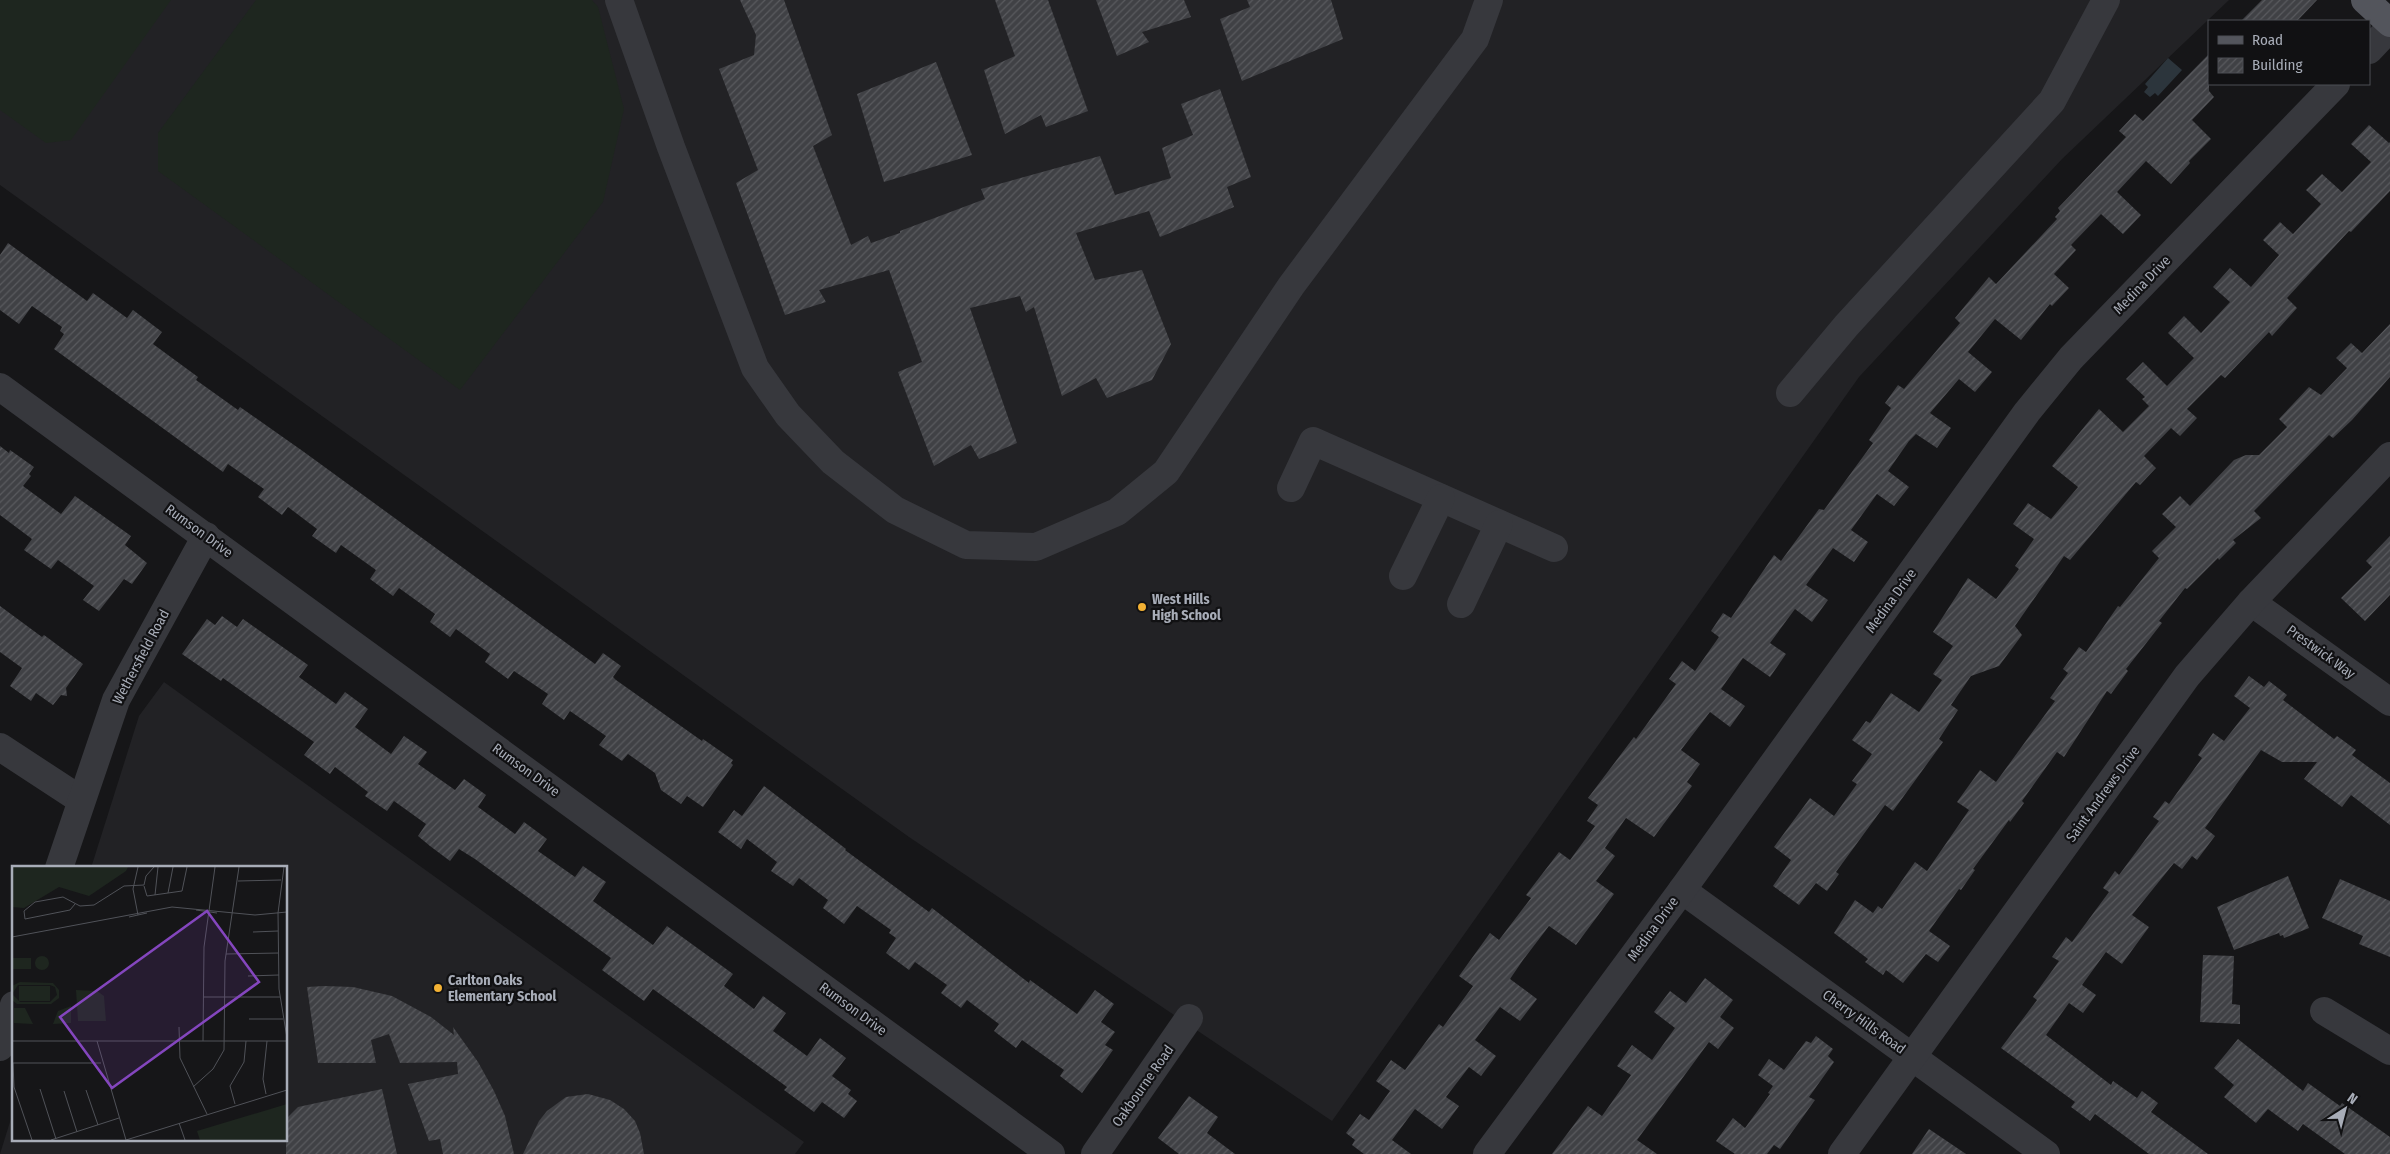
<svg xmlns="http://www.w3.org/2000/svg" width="2390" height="1154" font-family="'Fira Sans Condensed',sans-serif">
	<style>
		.built { fill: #222225 }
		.pitch { fill: #1e261f }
		.water { fill: #2c353c }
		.building { fill: url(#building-hatch) }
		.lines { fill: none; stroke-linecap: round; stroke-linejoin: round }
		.minor { stroke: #37383d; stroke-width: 28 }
		.major { stroke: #53555c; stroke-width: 28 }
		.poi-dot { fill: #f2b134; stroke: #111113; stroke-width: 2 }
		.labels { text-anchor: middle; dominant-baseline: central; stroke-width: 4.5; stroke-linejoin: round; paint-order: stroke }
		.street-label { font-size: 14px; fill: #a8adb8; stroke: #111113 }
		.poi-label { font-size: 14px; font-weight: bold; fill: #a8adb8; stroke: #111113; text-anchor: start }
		.inset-road { fill: none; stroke: #505258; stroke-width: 1 }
		.view { fill: #8446be; fill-opacity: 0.15; stroke: #8446be; stroke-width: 2.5 }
		.inset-edge { fill: none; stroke: #a8adb8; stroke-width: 2.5 }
	</style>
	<defs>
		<pattern id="building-hatch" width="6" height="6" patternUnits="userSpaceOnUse" patternTransform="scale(1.25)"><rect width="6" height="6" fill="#404145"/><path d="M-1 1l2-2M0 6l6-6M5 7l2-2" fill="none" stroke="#595a5e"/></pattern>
	</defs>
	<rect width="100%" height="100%" fill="#161618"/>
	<g class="built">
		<path d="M 0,0 L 2229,0 L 2062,159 L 1859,377 L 1332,1121 L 909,837 L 0,185 Z"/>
		<path d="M 164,682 L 804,1142 L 795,1154 L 0,1154 L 14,1109 L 14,1140 L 286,1140 L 286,868 L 91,868 L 139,716 Z"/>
	</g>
	<g class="pitch">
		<path d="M 0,0 L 171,0 L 71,140 L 46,143 L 0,110 Z"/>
		<path d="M 256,0 L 592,0 L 598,7 L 624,109 L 603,202 L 460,390 L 158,171 L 158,133 Z"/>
	</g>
	<path class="water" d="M 2168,58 L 2182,70 L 2158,96 L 2155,93 L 2150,97 L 2144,92 L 2148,87 L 2145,84 Z"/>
	<g class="building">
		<path d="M 740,0 L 784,0 L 832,135 L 813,146 L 851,245 L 868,236 L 871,243 L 900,233 L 900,231 L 985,199 L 981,189 L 1100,156 L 1115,195 L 1171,178 L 1162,148 L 1193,135 L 1181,104 L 1220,89 L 1251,177 L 1227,187 L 1234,207 L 1160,237 L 1149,211 L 1076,233 L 1095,280 L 1142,270 L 1171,344 L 1152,380 L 1107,398 L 1096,378 L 1062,396 L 1034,307 L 1026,312 L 1020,296 L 970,308 L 1017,443 L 979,459 L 971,445 L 934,466 L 898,372 L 922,362 L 889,270 L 819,290 L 826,302 L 785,315 L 736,183 L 758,170 L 719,69 L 754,55 L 756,35 Z"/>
		<path d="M 995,0 L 1048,0 L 1088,111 L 1046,127 L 1041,115 L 1005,134 L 984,70 L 1015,56 Z"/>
		<path d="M 1096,0 L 1184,0 L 1191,17 L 1142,32 L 1149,42 L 1117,56 Z"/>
		<path d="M 1247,0 L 1331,0 L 1343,39 L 1242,81 L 1220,19 L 1250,7 Z"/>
		<path d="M 2262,0 L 2317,0 L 2297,21 L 2241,21 Z"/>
		<path d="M 2209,54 L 2209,91 L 2214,97 L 2192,120 L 2211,139 L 2189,161 L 2190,163 L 2171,184 L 2146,161 L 2117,192 L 2141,215 L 2123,234 L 2101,214 L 2071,245 L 2076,250 L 2054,274 L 2069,288 L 2052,306 L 2050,304 L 2021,340 L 1995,319 L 1968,352 L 1992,372 L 1975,392 L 1959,379 L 1930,413 L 1951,428 L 1937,448 L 1916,434 L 1909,441 L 1888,471 L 1909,487 L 1894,506 L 1877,494 L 1851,530 L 1868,542 L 1854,562 L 1833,548 L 1806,585 L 1828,600 L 1812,622 L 1795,609 L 1770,643 L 1786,654 L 1770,677 L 1743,658 L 1721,689 L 1745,706 L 1730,727 L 1710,712 L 1681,750 L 1700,764 L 1687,782 L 1692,786 L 1654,837 L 1626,818 L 1605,848 L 1615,856 L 1596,881 L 1614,894 L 1576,945 L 1549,926 L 1523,960 L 1510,979 L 1537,999 L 1520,1021 L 1500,1007 L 1475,1040 L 1496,1056 L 1481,1076 L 1469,1067 L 1446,1097 L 1459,1106 L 1442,1129 L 1415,1109 L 1392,1140 L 1411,1154 L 1364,1154 L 1352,1145 L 1355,1140 L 1346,1133 L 1360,1114 L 1369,1120 L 1390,1091 L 1376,1081 L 1391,1060 L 1405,1070 L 1439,1024 L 1443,1027 L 1473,986 L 1459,976 L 1490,933 L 1499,940 L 1531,898 L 1526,895 L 1559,852 L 1570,860 L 1595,826 L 1587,821 L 1598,805 L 1588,798 L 1634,737 L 1636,739 L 1676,684 L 1669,679 L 1682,661 L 1695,671 L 1719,637 L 1711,631 L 1723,613 L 1731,618 L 1774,555 L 1781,561 L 1819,509 L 1824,510 L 1873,443 L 1869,440 L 1891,408 L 1885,403 L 1898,385 L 1904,389 L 1960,323 L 1955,318 L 1989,277 L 1996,284 L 2057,219 L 2055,217 L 2060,211 L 2058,208 L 2126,137 L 2119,131 L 2135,114 L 2143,121 Z"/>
		<path d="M 936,62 L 972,155 L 884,182 L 857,94 Z"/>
		<path d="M 2369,125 L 2389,143 L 2390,142 L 2390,191 L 2351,232 L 2349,231 L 2298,286 L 2287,298 L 2297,308 L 2272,336 L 2269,332 L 2225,378 L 2221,375 L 2187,409 L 2197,418 L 2180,436 L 2171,428 L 2144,456 L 2156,468 L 2140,485 L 2136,482 L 2070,560 L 2064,556 L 2015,626 L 2022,635 L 1999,666 L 1971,676 L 1951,705 L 1958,710 L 1939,739 L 1943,742 L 1893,811 L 1885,805 L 1836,872 L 1839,874 L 1827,891 L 1816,883 L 1799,905 L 1773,886 L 1791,860 L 1774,847 L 1810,798 L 1834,816 L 1857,784 L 1852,781 L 1872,754 L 1852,740 L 1866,721 L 1870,723 L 1891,693 L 1919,712 L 1942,680 L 1933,674 L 1953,646 L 1933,632 L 1968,578 L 1996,599 L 2019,569 L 2015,566 L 2034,539 L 2013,524 L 2028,503 L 2051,519 L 2078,487 L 2052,466 L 2099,409 L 2123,432 L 2149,406 L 2142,399 L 2145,397 L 2126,379 L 2143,362 L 2167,386 L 2194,358 L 2168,333 L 2184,316 L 2201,333 L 2230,302 L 2213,287 L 2230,268 L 2251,287 L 2279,255 L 2263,240 L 2280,222 L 2293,234 L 2321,204 L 2306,190 L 2322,174 L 2342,192 L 2371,162 L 2351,144 Z"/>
		<path d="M 8,243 L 87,301 L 93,293 L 127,318 L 133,310 L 162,332 L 153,344 L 198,377 L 196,380 L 238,410 L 240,407 L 304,452 L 595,664 L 603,653 L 621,666 L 613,677 L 616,680 L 702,741 L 703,739 L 733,760 L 731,763 L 733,765 L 703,807 L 687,796 L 681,804 L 661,790 L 655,773 L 628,754 L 622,761 L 599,745 L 606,736 L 570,711 L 564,720 L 542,704 L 548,694 L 514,671 L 508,679 L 485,662 L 490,654 L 456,629 L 450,637 L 430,622 L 435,614 L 399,588 L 393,596 L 370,579 L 376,570 L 341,545 L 336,553 L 312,536 L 317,529 L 288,507 L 282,515 L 258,497 L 264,489 L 228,464 L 223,472 L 54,349 L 64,334 L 60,331 L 62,327 L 32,306 L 19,324 L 0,310 L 0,255 Z"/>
		<path d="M 2390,324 L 2390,377 L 2352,420 L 2333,438 L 2329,435 L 2254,511 L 2261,518 L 2233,540 L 2236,543 L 2219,560 L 2218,558 L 2187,589 L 2185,588 L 2159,621 L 2162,623 L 2126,669 L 2128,671 L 2111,694 L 2107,691 L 2064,757 L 2057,752 L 2022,801 L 2024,803 L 2010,822 L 2009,820 L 1973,869 L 1975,870 L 1961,890 L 1959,889 L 1929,931 L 1950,946 L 1938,962 L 1926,954 L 1903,983 L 1886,970 L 1883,975 L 1865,962 L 1868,959 L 1834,933 L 1855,900 L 1873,913 L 1878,906 L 1882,909 L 1915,862 L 1927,871 L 1969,810 L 1957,802 L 1980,770 L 1996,782 L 2055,701 L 2050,698 L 2068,673 L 2063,669 L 2079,647 L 2086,652 L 2118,606 L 2120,607 L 2159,558 L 2152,551 L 2176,527 L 2162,514 L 2180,496 L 2190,506 L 2234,460 L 2246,455 L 2259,455 L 2287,427 L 2279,419 L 2309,387 L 2321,395 L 2347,368 L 2336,358 L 2351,343 L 2362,353 Z"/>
		<path d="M 0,446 L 9,453 L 10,450 L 34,467 L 29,474 L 31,476 L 23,486 L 61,514 L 75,496 L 131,536 L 125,545 L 147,563 L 132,584 L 124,579 L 99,611 L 83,600 L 94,586 L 58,560 L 51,569 L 24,550 L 32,539 L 0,515 Z"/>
		<path d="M 2390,536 L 2390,595 L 2365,621 L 2341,598 L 2372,567 L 2366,561 Z"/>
		<path d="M 0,606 L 42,637 L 44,635 L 83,664 L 66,688 L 67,696 L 61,695 L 53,705 L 36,693 L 31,701 L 10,686 L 22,668 L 0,652 Z"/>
		<path d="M 222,616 L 237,627 L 243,619 L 308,665 L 299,677 L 336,704 L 345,692 L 368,709 L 355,727 L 391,754 L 404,736 L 427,752 L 418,764 L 455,790 L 464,779 L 486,795 L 478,807 L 515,834 L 524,822 L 547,839 L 538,851 L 575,877 L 583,866 L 606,882 L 593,901 L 653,945 L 667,926 L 733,974 L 724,986 L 754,1009 L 763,996 L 786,1013 L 773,1031 L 807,1056 L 820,1038 L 846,1058 L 832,1076 L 851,1090 L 848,1094 L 857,1101 L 844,1118 L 822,1102 L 814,1112 L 784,1090 L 787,1087 L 653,989 L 644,1001 L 602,970 L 611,958 L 475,859 L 459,849 L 450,861 L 430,846 L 418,836 L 426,824 L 394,801 L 387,811 L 365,796 L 368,792 L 335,767 L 330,774 L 304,755 L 314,742 L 223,678 L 221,681 L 182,654 L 207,619 L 215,625 Z"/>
		<path d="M 2249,676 L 2264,687 L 2269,681 L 2287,695 L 2283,700 L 2334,739 L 2337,736 L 2356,750 L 2352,755 L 2390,783 L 2390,825 L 2351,795 L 2342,807 L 2304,779 L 2317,762 L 2282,762 L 2261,750 L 2205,828 L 2215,836 L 2197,860 L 2192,856 L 2182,869 L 2174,863 L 2132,915 L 2149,927 L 2122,964 L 2106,952 L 2082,985 L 2096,995 L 2083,1013 L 2069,1003 L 2046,1035 L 2111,1085 L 2113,1081 L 2137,1098 L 2142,1091 L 2158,1103 L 2151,1112 L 2208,1154 L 2149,1154 L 2095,1114 L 2090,1121 L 2071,1107 L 2075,1102 L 2001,1048 L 2037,1000 L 2033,997 L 2059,961 L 2052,957 L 2066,937 L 2072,942 L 2109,892 L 2103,888 L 2115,871 L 2119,875 L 2159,821 L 2153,817 L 2165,801 L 2169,804 L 2202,758 L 2198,755 L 2213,733 L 2224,741 L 2250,708 L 2234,696 Z"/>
		<path d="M 764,786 L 846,849 L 845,850 L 929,912 L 932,908 L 1029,983 L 1030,980 L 1077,1014 L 1095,990 L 1114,1004 L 1101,1022 L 1115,1032 L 1105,1045 L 1113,1050 L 1082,1093 L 1060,1076 L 1064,1070 L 1022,1040 L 1016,1048 L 994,1031 L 999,1024 L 967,1000 L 961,1008 L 941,993 L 947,985 L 915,962 L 909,970 L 886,953 L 896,938 L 889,933 L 891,930 L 857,906 L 844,924 L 823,908 L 828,900 L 799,878 L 793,886 L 771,871 L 777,862 L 747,839 L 741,849 L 718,832 L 734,810 L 742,816 Z"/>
		<path d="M 2288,876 L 2309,928 L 2284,938 L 2283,935 L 2280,936 L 2279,933 L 2234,950 L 2217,907 Z"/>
		<path d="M 2340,879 L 2390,901 L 2390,957 L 2359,944 L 2363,936 L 2322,918 Z"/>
		<path d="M 2203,955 L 2234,956 L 2232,1004 L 2240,1005 L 2240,1024 L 2200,1022 Z"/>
		<path d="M 1705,978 L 1733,1000 L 1720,1017 L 1734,1028 L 1718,1049 L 1709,1042 L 1637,1140 L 1657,1154 L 1552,1154 L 1588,1106 L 1602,1116 L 1631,1075 L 1617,1066 L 1632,1045 L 1652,1060 L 1675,1028 L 1654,1012 L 1670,991 L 1686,1003 Z"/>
		<path d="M 324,986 L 353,987 L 392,996 L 431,1017 L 454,1035 L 453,1027 L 478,1062 L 494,1091 L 505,1116 L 514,1154 L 443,1154 L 440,1139 L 429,1141 L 408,1084 L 458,1074 L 457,1062 L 400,1063 L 389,1034 L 371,1040 L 376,1063 L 318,1063 L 307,987 Z"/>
		<path d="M 1816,1036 L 1833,1049 L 1828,1056 L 1834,1062 L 1809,1097 L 1815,1100 L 1780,1149 L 1774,1145 L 1767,1154 L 1735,1154 L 1716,1141 L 1733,1118 L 1745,1128 L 1770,1094 L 1768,1093 L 1773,1086 L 1758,1075 L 1769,1059 L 1784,1070 L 1806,1041 L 1811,1043 Z"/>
		<path d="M 2238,1039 L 2303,1091 L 2308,1083 L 2340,1106 L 2342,1103 L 2390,1137 L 2390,1154 L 2345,1154 L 2303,1124 L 2298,1131 L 2268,1109 L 2256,1123 L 2224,1097 L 2234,1085 L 2214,1068 Z"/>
		<path d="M 382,1089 L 397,1154 L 286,1154 L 286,1119 L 298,1107 Z"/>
		<path d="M 588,1094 L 610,1100 L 624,1109 L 635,1121 L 640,1133 L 644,1154 L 523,1154 L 539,1121 L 547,1111 L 566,1097 Z"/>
		<path d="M 1189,1096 L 1218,1117 L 1207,1133 L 1235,1154 L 1179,1154 L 1158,1138 Z"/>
		<path d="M 1929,1129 L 1966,1154 L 1912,1154 Z"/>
	</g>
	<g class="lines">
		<g class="minor">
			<path d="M 619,0 L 671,147 L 755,368 L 788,415 L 833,462 L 895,510 L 966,545 L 1036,547 L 1117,512 L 1166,472 L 1291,286 L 1475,39 L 1489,0"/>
			<path d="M 2369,50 L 2390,28"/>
			<path d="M 0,387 L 1051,1154"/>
			<path d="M 1790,393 L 1846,326 L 2052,101 L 2106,0"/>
			<path d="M 1291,488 L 1313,441 L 1554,548"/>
			<path d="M 1403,576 L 1441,498"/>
			<path d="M 2251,602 L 2390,702"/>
			<path d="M 1461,604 L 1499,524"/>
			<path d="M 0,747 L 81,800"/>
			<path d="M 59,868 L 116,700 L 206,536"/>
			<path d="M 1682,890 L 2046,1154"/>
			<path d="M 2324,1011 L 2390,1051"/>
			<path d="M 0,1047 L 14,1005"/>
			<path d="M 1095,1154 L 1189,1018"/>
			<path d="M 1487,1154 L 1682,890 L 2027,412 L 2071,358 L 2336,84"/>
			<path d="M 1842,1154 L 2187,676 L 2251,602 L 2390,456"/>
		</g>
		<path class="major" d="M 2365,0 L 2390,23"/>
	</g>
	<g class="poi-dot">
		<circle cx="1142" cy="607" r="5"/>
		<circle cx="438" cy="988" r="5"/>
	</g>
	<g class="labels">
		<g class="street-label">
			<text transform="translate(2142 285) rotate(-46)">Medina Drive</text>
			<text transform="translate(199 531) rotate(36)">Rumson Drive</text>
			<text transform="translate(1891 601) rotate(-54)">Medina Drive</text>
			<text transform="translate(2321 652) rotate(36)">Prestwick Way</text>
			<text transform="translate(141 657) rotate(-62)">Wethersfield Road</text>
			<text transform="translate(526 770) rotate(36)">Rumson Drive</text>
			<text transform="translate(2103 794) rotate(-54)">Saint Andrews Drive</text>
			<text transform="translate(1653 929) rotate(-54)">Medina Drive</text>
			<text transform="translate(853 1009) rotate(36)">Rumson Drive</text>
			<text transform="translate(1864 1022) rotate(36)">Cherry Hills Road</text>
			<text transform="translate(1143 1086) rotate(-55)">Oakbourne Road</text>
		</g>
		<g class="poi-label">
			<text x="1152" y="599">West Hills<tspan x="1152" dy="16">High School</tspan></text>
			<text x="448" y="980">Carlton Oaks<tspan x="448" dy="16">Elementary School</tspan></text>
		</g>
	</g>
	<g transform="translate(12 866)">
		<rect width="275" height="275" fill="#161618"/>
		<path d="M 0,1 L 116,1 L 114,5 L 77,30 L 47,21 L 12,42 L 0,41 ZM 275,238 L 275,274 L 188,274 L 185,265 Z" fill="#1e261f"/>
		<path d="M23 97a7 7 0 1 1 14 0a7 7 0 1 1-14 0ZM 0,92 L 19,92 L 19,103 L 0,103 ZM 8,116 L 41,117 L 47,124 L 47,132 L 39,138 L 5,138 L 0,134 L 0,120 ZM 6,119 L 38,119 L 43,121 L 45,129 L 38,136 L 8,136 L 0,128 ZM 7,120 L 38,120 L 38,135 L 7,135 ZM 64,124 L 85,125 L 92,130 L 94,155 L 66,155 ZM 59,140 L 59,157 L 41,158 L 46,145 ZM 2,142 L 13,142 L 21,158 L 2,157 Z" fill="#1e261f" fill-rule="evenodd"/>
		<path class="inset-road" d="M 272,1 L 266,47 L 267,123 L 275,172M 226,15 L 269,14M 132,20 L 135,30 L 170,25 L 175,1M 156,27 L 161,1M 143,29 L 146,1M 63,38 L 58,44 L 13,53 L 12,45 L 23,36 L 51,31 L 68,40 L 82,39 L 112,20 L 132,19 L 134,10 L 142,1M 184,44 L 205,47M 126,49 L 121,23 L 126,1M 117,51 L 135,47M 241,66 L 266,65M 0,71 L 160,41 L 243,49 L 275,46M 214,88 L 267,87M 236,110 L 267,109M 191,131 L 268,131M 237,153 L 271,153M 167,161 L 168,192 L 195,248M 0,175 L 275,175M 85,175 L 114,274M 191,175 L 192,81 L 203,1M 0,197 L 89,197M 1,197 L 2,221 L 20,274M 181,221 L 201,203 L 212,184 L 213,95 L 227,1M 28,223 L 44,273M 74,224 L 86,259M 52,225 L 65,266M 254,228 L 251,213 L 255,175M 223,238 L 218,220 L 232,196 L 234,175M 167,257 L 173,274M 39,274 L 107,252M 114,274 L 275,224"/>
		<path class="view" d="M 195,45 L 247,116 L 100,222 L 48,151 Z"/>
		<rect width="275" height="275" class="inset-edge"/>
	</g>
	<rect x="2208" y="20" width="162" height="65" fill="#111113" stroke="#4d4f55"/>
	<rect x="2218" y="36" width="25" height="8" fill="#53555c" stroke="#4d4f55"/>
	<text x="2252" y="45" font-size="15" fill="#a8adb8">Road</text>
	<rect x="2218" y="58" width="25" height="15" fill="url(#building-hatch)" stroke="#4d4f55"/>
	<text x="2252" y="70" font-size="15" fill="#a8adb8">Building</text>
	<g transform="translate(2345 1109) rotate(36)" stroke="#111113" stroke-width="4" paint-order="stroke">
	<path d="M0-4L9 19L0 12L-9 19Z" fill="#a8adb8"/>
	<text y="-8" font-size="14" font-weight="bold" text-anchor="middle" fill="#a8adb8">N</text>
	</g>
</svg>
